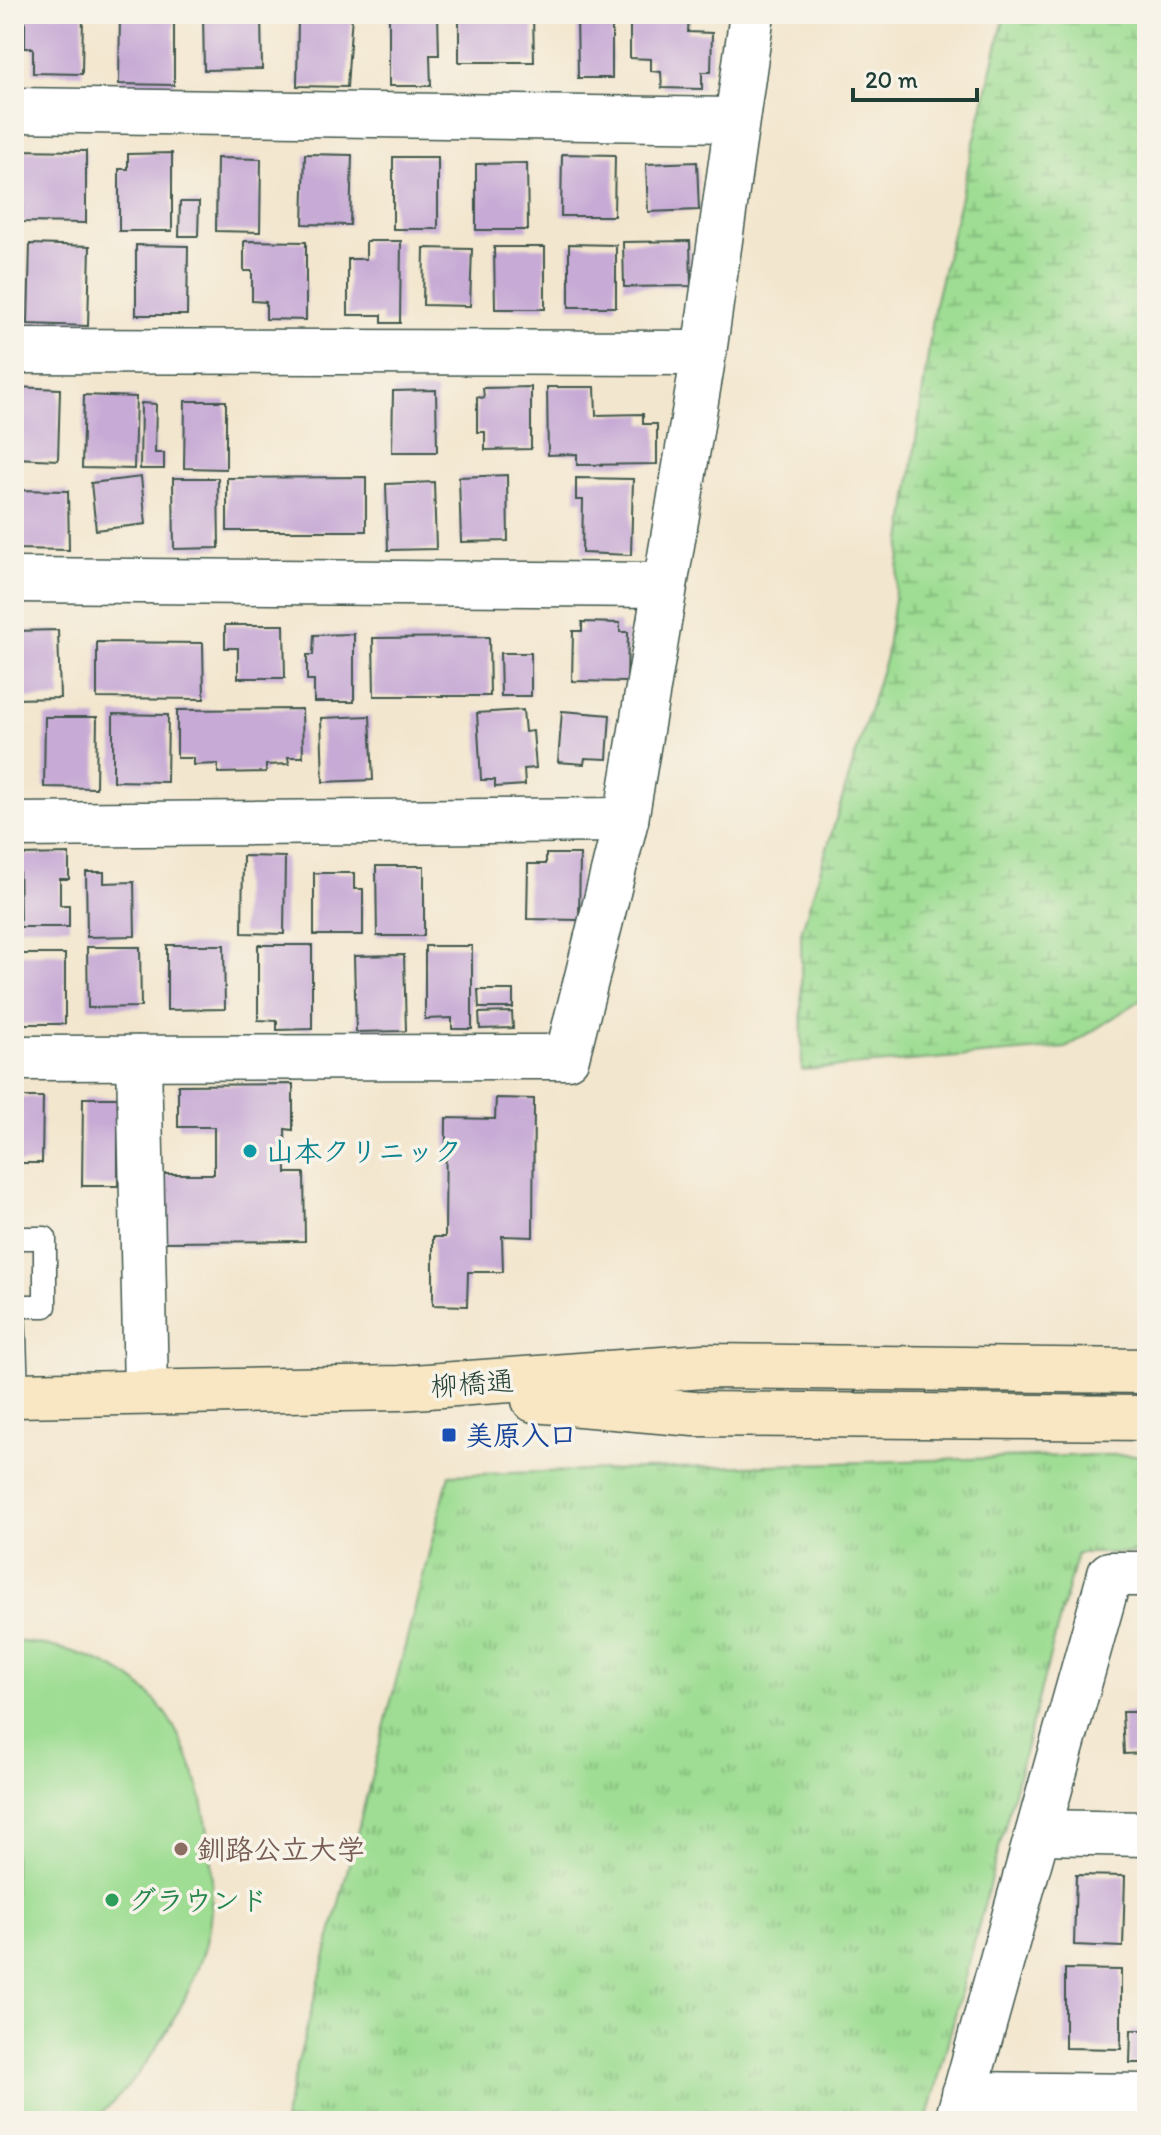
<svg xmlns="http://www.w3.org/2000/svg" width="1161" height="2135" font-family="Itim,'Klee One',sans-serif">
	<style>
		.grass { fill: url(#grass-tufts); stroke: #5e8d64; stroke-width: 2 }
		.wetland { fill: url(#wetland-marsh); stroke: #5e8d64; stroke-width: 2 }
		.garden { fill: #9edd93; stroke: #5e8d64; stroke-width: 2 }
		.building { fill: #c7aad5 }
		.lines { fill: none; stroke-linecap: round; stroke-linejoin: round }
		.lane-casing { stroke: #3f564b; stroke-width: 25 }
		.street-casing { stroke: #3f564b; stroke-width: 47 }
		.secondary-casing { stroke: #3f564b; stroke-width: 47 }
		.lane { stroke: #fff; stroke-width: 22 }
		.street { stroke: #fff; stroke-width: 44 }
		.secondary { stroke: #f9e7c3; stroke-width: 44 }
		.culture-dot { fill: #0f9aa8; stroke: #f7f3e8; stroke-width: 3 }
		.transit-dot { fill: #1a4fb4; stroke: #f7f3e8; stroke-width: 3 }
		.education-dot { fill: #8d6e63; stroke: #f7f3e8; stroke-width: 3 }
		.leisure-dot { fill: #2e9e5b; stroke: #f7f3e8; stroke-width: 3 }
		.labels { text-anchor: middle; dominant-baseline: central; stroke-width: 7; stroke-linejoin: round; paint-order: stroke }
		.culture-label { font-size: 28px; font-weight: bold; fill: #0d838f; stroke: #f7f3e8; text-anchor: start }
		.street-label { font-size: 28px; fill: #1f3d34; stroke: #f7f3e8 }
		.transit-label { font-size: 28px; font-weight: bold; fill: #164399; stroke: #f7f3e8; text-anchor: start }
		.education-label { font-size: 28px; font-weight: bold; fill: #785e54; stroke: #f7f3e8; text-anchor: start }
		.leisure-label { font-size: 28px; font-weight: bold; fill: #27864d; stroke: #f7f3e8; text-anchor: start }
	</style>
	<defs>
		<pattern id="grass-tufts" width="24" height="20" patternUnits="userSpaceOnUse" patternTransform="scale(2)"><rect width="24" height="20" fill="#9edd93"/><path d="M3 7l-1-3M5 7V3M7 7l1-3M15 17l-1-3M17 17v-4M19 17l1-3" fill="none" stroke="#80b479"/></pattern>
		<pattern id="wetland-marsh" width="20" height="14" patternUnits="userSpaceOnUse" patternTransform="scale(2)"><rect width="20" height="14" fill="#9edd93"/><path d="M1 5h8M5 5V1M11 12h8M15 12V8" fill="none" stroke="#80b479"/></pattern>
	</defs>
	<rect width="100%" height="100%" fill="#f7f3e8"/>
	<filter id="ink" filterUnits="userSpaceOnUse"><feTurbulence type="fractalNoise" baseFrequency=".0125" numOctaves="2"/><feDisplacementMap in="SourceGraphic" scale="16" xChannelSelector="R" yChannelSelector="G"/><feConvolveMatrix kernelMatrix="1 2 1 2 8 2 1 2 1" color-interpolation-filters="sRGB"/></filter>
	<filter id="wash" filterUnits="userSpaceOnUse"><feTurbulence type="fractalNoise" baseFrequency=".006" numOctaves="4" result="noise"/><feDisplacementMap in="SourceGraphic" scale="32" xChannelSelector="R" yChannelSelector="G"/><feGaussianBlur stdDeviation="1.8" result="paint"/><feColorMatrix in="noise" values="0 0 0 0 0 0 0 0 0 0 0 0 0 0 0 0 0 1.4 0 .05"/><feComposite in="paint" operator="in"/></filter>
	<g filter="url(#wash)">
		<rect width="100%" height="100%" fill="#f3e6ce"/>
		<path class="grass" d="M 1101,1455 L 1147,1455 L 1147,1553 L 1077,1553 L 927,2121 L 283,2121 L 449,1475 Z"/>
		<path class="wetland" d="M 1005,14 L 1147,14 L 1147,996 L 1066,1048 L 802,1070 L 801,933 L 886,656 L 935,304 Z"/>
		<path class="garden" d="M 14,1641 C 60,1645 113,1659 148,1693 C 202,1745 221,1861 208,1933 C 197,1992 140,2087 91,2121 L 14,2121 Z"/>
		<g id="blocks">
			<g class="building">
				<path d="M 25,14 L 83,14 L 82,74 L 33,73 L 33,48 L 25,48 Z"/>
				<path d="M 120,14 L 174,14 L 174,85 L 119,84 Z"/>
				<path d="M 203,14 L 261,14 L 262,69 L 204,70 Z"/>
				<path d="M 298,14 L 352,14 L 347,87 L 297,86 Z"/>
				<path d="M 389,14 L 438,14 L 439,55 L 430,55 L 431,86 L 389,86 Z"/>
				<path d="M 459,14 L 533,14 L 534,62 L 459,62 Z"/>
				<path d="M 577,14 L 612,14 L 612,78 L 578,78 Z"/>
				<path d="M 630,14 L 689,14 L 688,32 L 712,33 L 711,72 L 702,72 L 702,89 L 662,88 L 661,72 L 651,71 L 651,59 L 630,58 Z"/>
				<path d="M 14,150 L 86,151 L 86,223 L 22,222 L 23,172 L 14,172 Z"/>
				<path d="M 172,153 L 172,231 L 119,231 L 119,169 L 128,169 L 128,154 Z"/>
				<path d="M 305,154 L 352,155 L 350,225 L 303,224 Z"/>
				<path d="M 562,154 L 615,155 L 614,216 L 561,216 Z"/>
				<rect x="393" y="157" width="45" height="72"/>
				<path d="M 217,158 L 261,159 L 260,232 L 216,231 Z"/>
				<path d="M 697,162 L 699,210 L 648,212 L 646,164 Z"/>
				<path d="M 527,163 L 528,230 L 476,230 L 476,164 Z"/>
				<path d="M 180,202 L 199,202 L 198,236 L 179,236 Z"/>
				<path d="M 244,241 L 306,242 L 306,320 L 266,319 L 266,302 L 252,301 L 252,271 L 244,271 Z"/>
				<path d="M 366,241 L 401,241 L 400,323 L 382,323 L 382,315 L 348,315 L 348,259 L 366,259 Z"/>
				<path d="M 690,241 L 691,286 L 624,287 L 623,242 Z"/>
				<path d="M 30,244 L 90,246 L 88,326 L 28,324 Z"/>
				<path d="M 569,244 L 616,245 L 616,307 L 569,307 Z"/>
				<path d="M 136,245 L 188,246 L 187,315 L 136,315 Z"/>
				<path d="M 494,247 L 545,247 L 545,309 L 495,309 Z"/>
				<path d="M 424,248 L 472,249 L 470,306 L 423,305 Z"/>
				<path d="M 15,387 L 60,389 L 58,460 L 14,458 Z"/>
				<path d="M 531,387 L 531,449 L 485,450 L 485,432 L 477,432 L 477,397 L 484,398 L 483,388 Z"/>
				<path d="M 547,387 L 595,387 L 596,415 L 643,414 L 643,424 L 657,424 L 657,464 L 577,465 L 577,454 L 548,455 Z"/>
				<path d="M 436,390 L 437,452 L 392,452 L 393,391 Z"/>
				<path d="M 84,395 L 136,397 L 134,469 L 82,468 Z"/>
				<path d="M 185,401 L 226,401 L 226,469 L 184,468 Z"/>
				<path d="M 141,403 L 156,404 L 155,453 L 164,453 L 164,469 L 140,469 Z"/>
				<path d="M 507,475 L 508,541 L 461,542 L 459,477 Z"/>
				<path d="M 141,477 L 146,524 L 96,530 L 91,483 Z"/>
				<path d="M 366,477 L 366,531 L 227,531 L 227,478 Z"/>
				<path d="M 173,478 L 218,478 L 219,548 L 174,549 Z"/>
				<path d="M 576,478 L 633,479 L 631,555 L 582,553 L 583,500 L 576,500 Z"/>
				<path d="M 434,482 L 436,549 L 388,550 L 386,484 Z"/>
				<path d="M 14,490 L 68,491 L 69,550 L 14,549 Z"/>
				<path d="M 582,622 L 620,623 L 620,632 L 628,632 L 627,682 L 572,681 L 573,631 L 582,631 Z"/>
				<path d="M 225,625 L 284,625 L 285,678 L 238,678 L 238,648 L 225,648 Z"/>
				<path d="M 58,630 L 60,698 L 14,699 L 14,631 Z"/>
				<path d="M 354,634 L 354,702 L 314,702 L 314,680 L 307,680 L 307,655 L 313,655 L 314,635 Z"/>
				<path d="M 489,637 L 490,696 L 374,696 L 373,638 Z"/>
				<path d="M 97,642 L 203,643 L 204,699 L 97,698 Z"/>
				<path d="M 500,653 L 531,653 L 531,696 L 501,696 Z"/>
				<path d="M 302,709 L 303,757 L 288,757 L 289,764 L 266,765 L 266,772 L 218,773 L 218,764 L 193,765 L 193,758 L 177,758 L 177,710 Z"/>
				<path d="M 523,710 L 525,732 L 533,731 L 536,768 L 524,769 L 525,785 L 495,787 L 495,780 L 481,780 L 477,713 Z"/>
				<path d="M 562,711 L 610,715 L 607,759 L 585,758 L 584,764 L 558,762 Z"/>
				<path d="M 113,714 L 168,715 L 167,782 L 113,781 Z"/>
				<path d="M 370,716 L 373,780 L 323,782 L 321,718 Z"/>
				<path d="M 45,717 L 97,717 L 96,788 L 44,787 Z"/>
				<path d="M 69,854 L 69,879 L 60,879 L 60,905 L 69,905 L 69,927 L 20,927 L 19,855 Z"/>
				<path d="M 546,854 L 580,854 L 579,920 L 527,919 L 528,864 L 546,864 Z"/>
				<path d="M 243,856 L 285,857 L 284,934 L 242,933 Z"/>
				<path d="M 376,866 L 424,866 L 424,936 L 377,936 Z"/>
				<path d="M 86,872 L 104,872 L 104,883 L 134,882 L 135,936 L 87,937 Z"/>
				<path d="M 314,873 L 354,873 L 354,889 L 363,889 L 363,935 L 314,935 Z"/>
				<path d="M 167,945 L 224,945 L 225,1009 L 167,1010 Z"/>
				<path d="M 258,945 L 312,945 L 312,1029 L 277,1030 L 277,1021 L 258,1020 Z"/>
				<path d="M 425,946 L 472,946 L 472,1029 L 452,1029 L 452,1018 L 425,1019 Z"/>
				<path d="M 87,947 L 140,947 L 141,1007 L 88,1008 Z"/>
				<rect x="19" y="954" width="46" height="70"/>
				<path d="M 404,955 L 406,1031 L 356,1032 L 354,956 Z"/>
				<path d="M 478,990 L 513,990 L 513,1008 L 479,1008 Z"/>
				<path d="M 512,1012 L 513,1028 L 480,1029 L 479,1013 Z"/>
				<path d="M 293,1084 L 293,1130 L 285,1129 L 286,1173 L 304,1173 L 305,1241 L 162,1242 L 162,1174 L 214,1174 L 214,1127 L 178,1127 L 178,1085 Z"/>
				<path d="M 14,1097 L 43,1097 L 42,1163 L 14,1163 Z"/>
				<path d="M 83,1098 L 118,1098 L 118,1186 L 82,1186 Z"/>
				<path d="M 496,1098 L 534,1099 L 533,1237 L 502,1236 L 503,1272 L 468,1272 L 467,1306 L 433,1305 L 433,1237 L 445,1237 L 446,1118 L 495,1119 Z"/>
				<path d="M 1122,1712 L 1147,1712 L 1147,1767 L 1144,1753 L 1124,1754 Z"/>
				<path d="M 1076,1875 L 1125,1876 L 1123,1947 L 1074,1945 Z"/>
				<path d="M 1065,1969 L 1121,1970 L 1121,2049 L 1065,2048 Z"/>
				<path d="M 1131,2030 L 1147,2030 L 1147,2063 L 1130,2063 Z"/>
			</g>
		</g>
	</g>
	<g filter="url(#ink)">
		<use href="#blocks" fill-opacity="0" stroke="#3f564b" stroke-width="2"/>
		<g class="lines">
			<g class="lane-casing">
				<g id="lane">
					<path d="M 14,1238 L 45,1238 L 45,1306 L 16,1306"/>
					<path d="M 14,1306 L 17,1395"/>
				</g>
			</g>
			<g class="street-casing">
				<g id="street">
					<path d="M 14,110 L 736,120"/>
					<path d="M 14,351 L 704,353"/>
					<path d="M 14,580 L 664,585"/>
					<path d="M 14,825 L 626,820"/>
					<path d="M 14,1058 L 567,1057 L 626,820 L 704,353 L 752,14"/>
					<path d="M 139,1058 L 146,1391"/>
					<path d="M 1039,1832 L 1147,1834"/>
					<path d="M 964,2094 L 1147,2096"/>
					<path d="M 957,2121 L 1110,1574 L 1147,1574"/>
				</g>
			</g>
			<g class="secondary-casing">
				<g id="secondary">
					<path d="M 14,1395 L 400,1388 L 704,1366 L 1147,1371"/>
					<path d="M 534,1400 L 694,1414 L 1147,1418"/>
				</g>
			</g>
			<use href="#lane" class="lane"/>
			<use href="#street" class="street"/>
			<use href="#secondary" class="secondary"/>
		</g>
	</g>
	<circle class="culture-dot" cx="250" cy="1151" r="8"/>
	<rect class="transit-dot" x="441" y="1427" width="16" height="16" rx="4"/>
	<circle class="education-dot" cx="181" cy="1849" r="8"/>
	<circle class="leisure-dot" cx="112" cy="1900" r="8"/>
	<g class="labels">
		<g class="culture-label">
			<text x="266" y="1151">山本クリニック</text>
		</g>
		<g class="street-label">
			<text transform="translate(472 1383) rotate(-4)">柳橋通</text>
		</g>
		<g class="transit-label">
			<text x="465" y="1435">美原入口</text>
		</g>
		<g class="education-label">
			<text x="197" y="1849">釧路公立大学</text>
		</g>
		<g class="leisure-label">
			<text x="128" y="1900">グラウンド</text>
		</g>
	</g>
	<rect width="1161" height="2135" fill="none" stroke="#f7f3e8" stroke-width="48"/>
	<path d="M853 88v12h124v-12" fill="none" stroke="#1f3d34" stroke-width="4"/>
	<text x="865" y="88" font-size="24" fill="#1f3d34" stroke="#f7f3e8" stroke-width="6" paint-order="stroke">20 m</text>
</svg>
